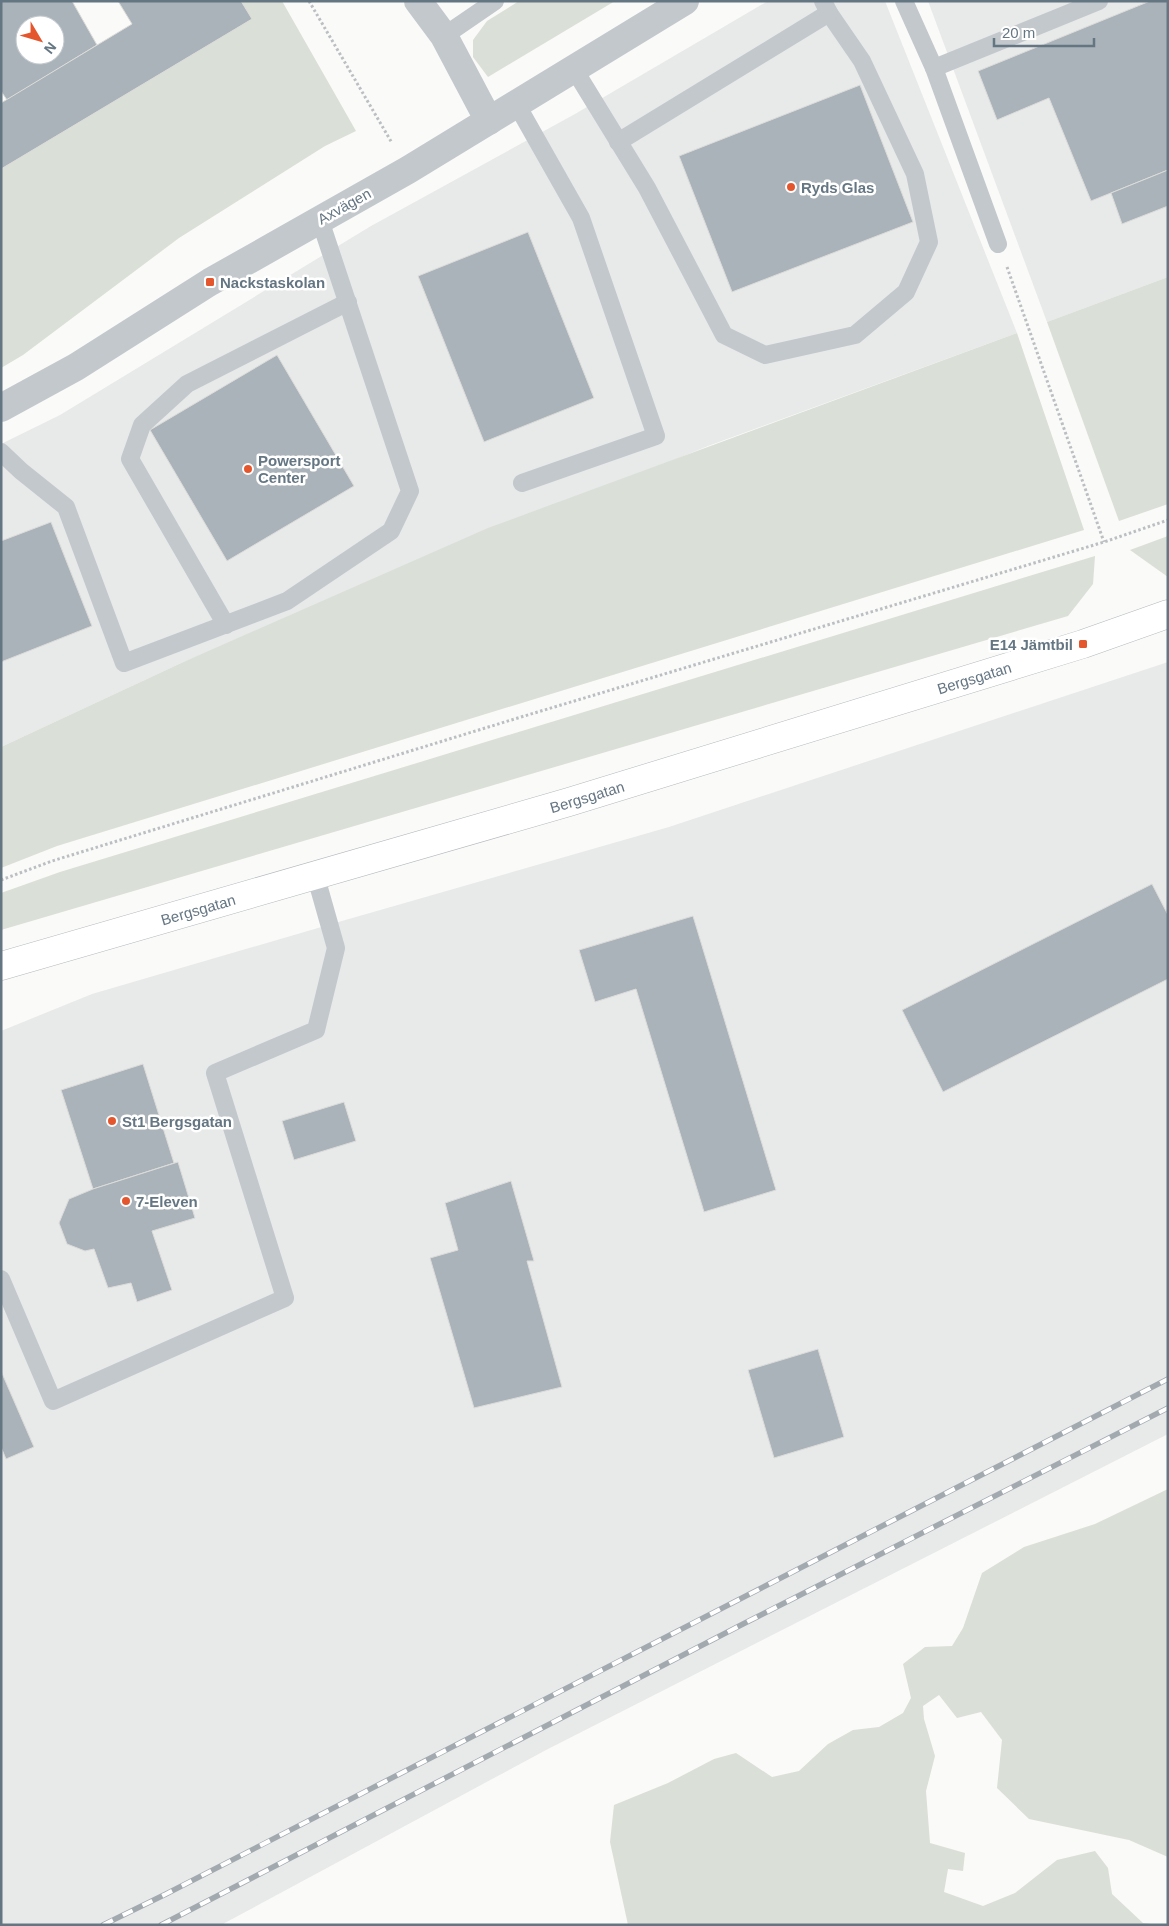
<svg xmlns="http://www.w3.org/2000/svg" width="1169" height="1926" font-family="Arial,sans-serif">
	<style>
		.built { fill: #e8e9e9 }
		.green { fill: #dadfd7 }
		.building { fill: #aab3b9; stroke: #dcdcda; fill-rule: evenodd }
		.lines { fill: none; stroke-linecap: round; stroke-linejoin: round }
		.trunk-casing { stroke: #b4b9bd; stroke-width: 29 }
		.path { stroke: #bbbfc2; stroke-width: 3; stroke-dasharray: 2.5 2.5; stroke-linecap: butt }
		.service { stroke: #c3c8cc; stroke-width: 18 }
		.minor { stroke: #c3c8cc; stroke-width: 28 }
		.tertiary { stroke: #c3c8cc; stroke-width: 28 }
		.trunk { stroke: #fff; stroke-width: 28 }
		.rail-casing { stroke: #a2aab0; stroke-width: 5.5 }
		.rail { stroke: #fff; stroke-width: 4; stroke-dasharray: 11; stroke-linecap: butt }
		.poi-dot { fill: #e4572e; stroke: #fff; stroke-width: 2 }
		.labels { text-anchor: middle; dominant-baseline: central; stroke-width: 5; stroke-linejoin: round; paint-order: stroke }
		.poi-label { font-size: 15px; font-weight: bold; fill: #657683; stroke: #fff; text-anchor: start }
		.street-label { font-size: 15px; fill: #657683; stroke: #fff }
	</style>
	<rect width="100%" height="100%" fill="#fafaf8"/>
	<g class="built">
		<path d="M 768,1 L 885,1 L 1017,333 L 708,446 L 179,664 L 1,747 L 1,444 L 60,415 L 371,226 L 575,114 Z"/>
		<path d="M 928,1 L 1168,1 L 1168,277 L 1047,322 Z"/>
		<path d="M 1168,662 L 1168,1434 L 546,1750 L 221,1925 L 1,1925 L 1,1031 L 92,994 L 335,923 L 669,827 Z"/>
	</g>
	<g class="green">
		<path d="M 241,1 L 282,1 L 356,131 L 325,146 L 179,238 L 23,355 L 1,368 L 1,169 L 252,19 Z"/>
		<path d="M 519,1 L 615,1 L 488,77 L 473,57 L 473,40 L 487,21 Z"/>
		<path d="M 1168,277 L 1168,504 L 1119,521 L 1047,322 Z"/>
		<path d="M 1017,333 L 1084,530 L 57,846 L 1,868 L 1,747 L 179,664 L 488,528 Z"/>
		<path d="M 1168,536 L 1168,577 L 1130,550 Z"/>
		<path d="M 1095,556 L 1093,584 L 1068,616 L 1,930 L 1,893 L 60,872 Z"/>
		<path d="M 1168,1489 L 1168,1857 L 1129,1840 L 1029,1819 L 997,1788 L 1002,1740 L 981,1712 L 957,1718 L 939,1695 L 923,1706 L 924,1719 L 935,1756 L 926,1791 L 930,1843 L 965,1853 L 963,1871 L 948,1869 L 944,1892 L 983,1906 L 1015,1893 L 1057,1860 L 1095,1851 L 1108,1868 L 1112,1894 L 1143,1923 L 1159,1925 L 628,1925 L 610,1842 L 614,1805 L 668,1783 L 714,1759 L 736,1753 L 772,1777 L 799,1771 L 828,1744 L 853,1730 L 879,1727 L 903,1713 L 911,1698 L 903,1664 L 925,1647 L 952,1646 L 963,1628 L 982,1573 L 1024,1547 L 1095,1524 Z"/>
	</g>
	<g class="building">
		<path d="M 1,1 L 72,1 L 97,45 L 7,100 L 1,91 ZM 25,25 L 55,25 L 55,55 L 25,55 Z"/>
		<path d="M 118,1 L 241,1 L 252,19 L 1,169 L 1,103 L 132,24 Z"/>
		<path d="M 1150,1 L 1168,1 L 1168,170 L 1091,201 L 1049,98 L 997,120 L 978,71 Z"/>
		<path d="M 860,85 L 913,222 L 732,292 L 679,156 Z"/>
		<path d="M 1168,170 L 1168,206 L 1122,224 L 1111,193 Z"/>
		<path d="M 528,232 L 594,398 L 484,442 L 418,276 Z"/>
		<path d="M 277,355 L 354,486 L 227,561 L 150,430 Z"/>
		<path d="M 51,522 L 92,626 L 1,662 L 1,541 Z"/>
		<path d="M 1152,884 L 1168,915 L 1168,979 L 943,1092 L 902,1010 Z"/>
		<path d="M 693,916 L 776,1190 L 704,1212 L 636,989 L 595,1002 L 579,950 Z"/>
		<path d="M 143,1064 L 174,1163 L 93,1189 L 61,1090 Z"/>
		<path d="M 344,1102 L 356,1141 L 294,1160 L 282,1121 Z"/>
		<path d="M 178,1162 L 195,1218 L 152,1231 L 172,1290 L 137,1302 L 131,1283 L 108,1288 L 94,1249 L 85,1251 L 67,1244 L 59,1223 L 69,1199 L 93,1189 Z"/>
		<path d="M 511,1181 L 534,1261 L 527,1261 L 562,1387 L 474,1408 L 430,1258 L 458,1250 L 445,1203 Z"/>
		<path d="M 818,1349 L 844,1437 L 774,1458 L 748,1370 Z"/>
		<path d="M 1,1371 L 34,1447 L 6,1459 L 1,1447 Z"/>
	</g>
	<g class="lines">
		<g class="trunk-casing">
			<g id="trunk">
				<path id="s1" d="M 1,966 L 569,802 L 1083,644 L 1168,614"/>
			</g>
		</g>
		<g class="path">
			<path d="M 309,1 L 392,143"/>
			<path d="M 1007,267 L 1104,542"/>
			<path d="M 1,880 L 52,861 L 521,717 L 1104,542 L 1168,520"/>
		</g>
		<g class="service">
			<path d="M 904,1 L 934,68 L 998,244"/>
			<path d="M 444,36 L 495,1"/>
			<path d="M 934,68 L 1099,1"/>
			<path d="M 574,69 L 647,188 L 724,335 L 765,355 L 855,335 L 906,292 L 929,242 L 915,174 L 862,61 L 829,13 L 823,1"/>
			<path d="M 517,105 L 581,218 L 656,436 L 522,483"/>
			<path d="M 618,142 L 829,13"/>
			<path d="M 1,452 L 21,471 L 66,507 L 124,663 L 287,601 L 391,531 L 410,491 L 320,220"/>
			<path d="M 226,625 L 130,459 L 142,425 L 187,384 L 348,302"/>
			<path d="M 1,1279 L 53,1401 L 285,1298 L 215,1073 L 316,1030 L 336,948 L 315,874"/>
		</g>
		<path class="minor" d="M 418,1 L 444,36 L 489,121"/>
		<path class="tertiary" d="M 1,408 L 76,367 L 210,282 L 408,170 L 685,1"/>
		<use href="#trunk" class="trunk"/>
		<g class="rail-casing">
			<g id="rail">
				<path d="M 103,1925 L 166,1894 L 1168,1379"/>
				<path d="M 161,1925 L 743,1624 L 1168,1408"/>
			</g>
		</g>
		<use href="#rail" class="rail"/>
	</g>
	<g class="poi-dot">
		<circle cx="791" cy="187" r="5"/>
		<rect x="205" y="277" width="10" height="10" rx="2.5"/>
		<circle cx="248" cy="469" r="5"/>
		<rect x="1078" y="639" width="10" height="10" rx="2.5"/>
		<circle cx="112" cy="1121" r="5"/>
		<circle cx="126" cy="1201" r="5"/>
	</g>
	<g class="labels">
		<g class="poi-label">
			<text x="801" y="187">Ryds Glas</text>
			<text x="220" y="282">Nackstaskolan</text>
			<text x="258" y="460">Powersport<tspan x="258" dy="17">Center</tspan></text>
			<text x="1073" y="644" text-anchor="end">E14 Jämtbil</text>
			<text x="122" y="1121">St1 Bergsgatan</text>
			<text x="136" y="1201">7-Eleven</text>
		</g>
		<g class="street-label">
			<text transform="translate(344 206) rotate(-29)">Axvägen</text>
			<text stroke="none"><textPath href="#s1" startOffset="1015">Bergsgatan</textPath></text>
			<text stroke="none"><textPath href="#s1" startOffset="610">Bergsgatan</textPath></text>
			<text stroke="none"><textPath href="#s1" startOffset="205">Bergsgatan</textPath></text>
		</g>
	</g>
	<rect width="1169" height="1926" fill="none" stroke="#657683" stroke-width="5"/>
	<g transform="translate(40 40) rotate(128)"><circle r="24" fill="#ffffff" stroke="#c1c8cd"/>
	<path d="M0-4L9 19L0 12L-9 19Z" fill="#e4572e"/>
	<text y="-8" font-size="14" font-weight="bold" text-anchor="middle" fill="#657683">N</text>
	</g>
	<path d="M994 38v8h100v-8" fill="none" stroke="#657683" stroke-width="2.5"/>
	<text x="1002" y="38" font-size="15" fill="#657683" stroke="#ffffff" stroke-width="4" paint-order="stroke">20 m</text>
</svg>
